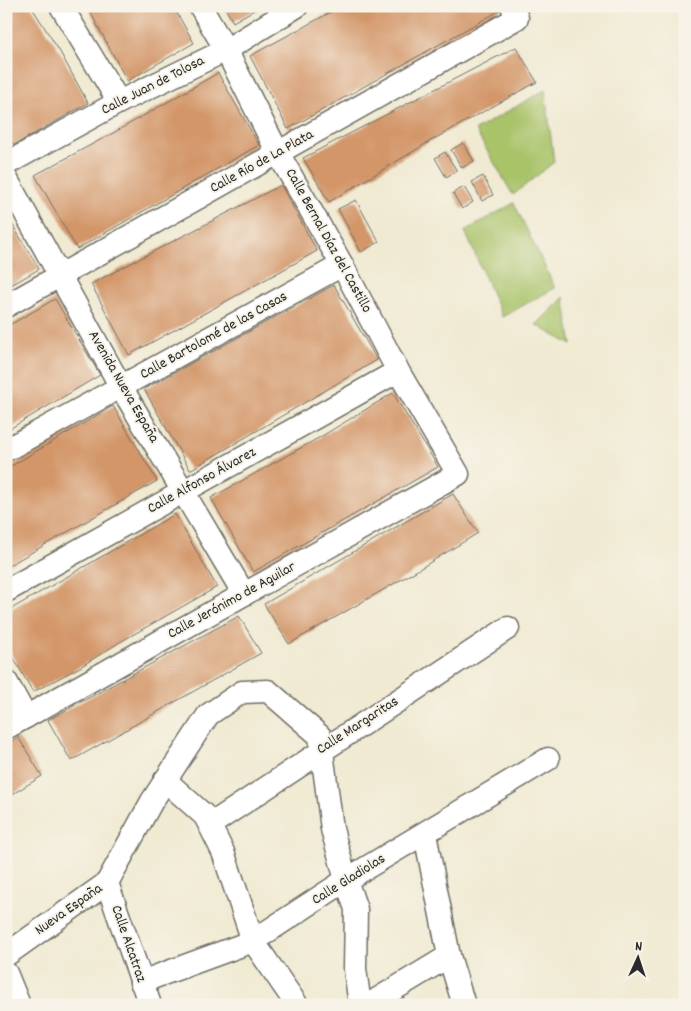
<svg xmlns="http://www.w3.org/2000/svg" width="691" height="1011" font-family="Dekko,sans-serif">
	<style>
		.green { fill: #a9c369; stroke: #6a774a }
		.building { fill: #d39669 }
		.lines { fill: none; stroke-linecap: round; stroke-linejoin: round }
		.minor-casing { stroke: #706e65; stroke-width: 25 }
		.minor { stroke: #fff; stroke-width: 22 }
		.labels { text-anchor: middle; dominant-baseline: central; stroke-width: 4; stroke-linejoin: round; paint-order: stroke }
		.street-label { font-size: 15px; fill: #2b2b2b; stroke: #f7f3e8 }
	</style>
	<rect width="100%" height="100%" fill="#f7f3e8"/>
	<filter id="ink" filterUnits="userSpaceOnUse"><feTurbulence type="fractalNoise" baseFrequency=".02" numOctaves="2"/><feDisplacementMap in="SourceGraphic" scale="10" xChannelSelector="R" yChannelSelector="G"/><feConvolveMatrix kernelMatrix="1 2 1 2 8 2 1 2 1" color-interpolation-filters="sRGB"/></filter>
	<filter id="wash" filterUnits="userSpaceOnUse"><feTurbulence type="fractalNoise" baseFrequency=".0096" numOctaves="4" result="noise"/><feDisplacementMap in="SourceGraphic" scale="20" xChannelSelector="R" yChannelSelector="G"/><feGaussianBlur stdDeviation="1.12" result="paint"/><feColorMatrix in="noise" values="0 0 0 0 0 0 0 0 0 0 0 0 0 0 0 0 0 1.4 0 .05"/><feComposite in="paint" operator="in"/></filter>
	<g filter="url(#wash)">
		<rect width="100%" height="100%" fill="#f0ead2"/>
		<g class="green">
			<path d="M 545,90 L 554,162 L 513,195 L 475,130 Z"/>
			<path d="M 514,203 L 555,288 L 502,317 L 465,231 Z"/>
			<path d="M 564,297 L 572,345 L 536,325 Z"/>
		</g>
		<g id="blocks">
			<g class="building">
				<path d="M 6,6 L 31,6 L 60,52 L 88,103 L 14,145 L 6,131 Z"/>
				<path d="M 87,6 L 173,6 L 194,43 L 127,81 Z"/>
				<path d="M 224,6 L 261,6 L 233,22 Z"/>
				<path d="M 342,6 L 497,6 L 499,11 L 288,129 L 250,56 Z"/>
				<path d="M 516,47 L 537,82 L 434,139 L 329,202 L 303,158 Z"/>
				<path d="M 218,73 L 259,145 L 77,249 L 35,175 L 115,132 Z"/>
				<path d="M 463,143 L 474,161 L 462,168 L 451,150 Z"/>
				<path d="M 445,152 L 457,171 L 446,177 L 435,158 Z"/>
				<path d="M 483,176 L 493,195 L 482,201 L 472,182 Z"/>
				<path d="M 281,185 L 317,251 L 129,355 L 91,284 Z"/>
				<path d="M 464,187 L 473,202 L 462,209 L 453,193 Z"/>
				<path d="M 356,200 L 379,242 L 361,252 L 338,209 Z"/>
				<path d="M 6,214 L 39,269 L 6,288 Z"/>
				<path d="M 334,285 L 377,360 L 190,470 L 144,389 Z"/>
				<path d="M 55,299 L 100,375 L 6,431 L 6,327 Z"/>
				<path d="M 393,393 L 438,467 L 253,572 L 211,498 L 322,436 Z"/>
				<path d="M 113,406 L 157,481 L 6,567 L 6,469 Z"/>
				<path d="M 453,494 L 478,533 L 416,571 L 289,644 L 264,604 Z"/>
				<path d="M 175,514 L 217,587 L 120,642 L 80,667 L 33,692 L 6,645 L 6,612 Z"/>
				<path d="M 239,616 L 261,653 L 71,761 L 48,720 Z"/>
				<path d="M 18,737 L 42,776 L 6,798 L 6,745 Z"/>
			</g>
		</g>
	</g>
	<g filter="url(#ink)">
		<use href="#blocks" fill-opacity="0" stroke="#706e65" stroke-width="1"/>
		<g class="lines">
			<g class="minor-casing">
				<g id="minor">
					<path d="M 61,6 L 119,102"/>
					<path d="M 6,164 L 119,102 L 226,50 L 297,6"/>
					<path d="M 6,178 L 121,387 L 244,594"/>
					<path d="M 6,306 L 517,18 L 512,6"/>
					<path d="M 6,450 L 342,265"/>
					<path d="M 6,591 L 398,371"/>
					<path d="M 6,681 L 26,717"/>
					<path d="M 6,728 L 458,474 L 398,371 L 342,265 L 278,153 L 226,50 L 200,6"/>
					<path d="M 165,780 L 205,816 L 223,852 L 253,941 L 297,1005"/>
					<path d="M 210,825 L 508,628"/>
					<path d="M 425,834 L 449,956 L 464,1005"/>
					<path d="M 107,883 L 150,1005"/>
					<path d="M 6,955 L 107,883 L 152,801 L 208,715 L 242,692 L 268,691 L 320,736 L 332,829 L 346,880 L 356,909 L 355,969 L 360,1005"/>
					<path d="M 6,973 L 19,1005"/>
					<path d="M 141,982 L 253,941 L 346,880 L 548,759"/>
					<path d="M 368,1005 L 449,956"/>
				</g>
			</g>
			<use href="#minor" class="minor"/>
		</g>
	</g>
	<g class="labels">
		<g class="street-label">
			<text transform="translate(153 86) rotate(-27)">Calle Juan de Tolosa</text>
			<text transform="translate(262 162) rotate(-29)">Calle Río de La Plata</text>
			<text transform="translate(328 241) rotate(61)">Calle Bernal Díaz del Castillo</text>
			<text transform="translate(214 336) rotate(-29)">Calle Bartolomé de las Casas</text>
			<text transform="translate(123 387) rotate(60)">Avenida Nueva España</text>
			<text transform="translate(202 481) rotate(-29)">Calle Alfonso Álvarez</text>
			<text transform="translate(232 601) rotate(-29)">Calle Jerónimo de Aguilar</text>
			<text transform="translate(358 726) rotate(-33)">Calle Margaritas</text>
			<text transform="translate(349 880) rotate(-32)">Calle Gladiolas</text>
			<text transform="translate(69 910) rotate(-35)">Nueva España</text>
			<text transform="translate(128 944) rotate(71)">Calle Alcatraz</text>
		</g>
	</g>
	<rect width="691" height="1011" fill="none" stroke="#f7f3e8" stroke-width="25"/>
	<g transform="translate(638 958) rotate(3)" stroke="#f7f3e8" stroke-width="4" paint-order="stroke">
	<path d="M0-4L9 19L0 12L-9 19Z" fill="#2b2b2b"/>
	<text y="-8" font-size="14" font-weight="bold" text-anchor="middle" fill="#2b2b2b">N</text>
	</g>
</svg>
